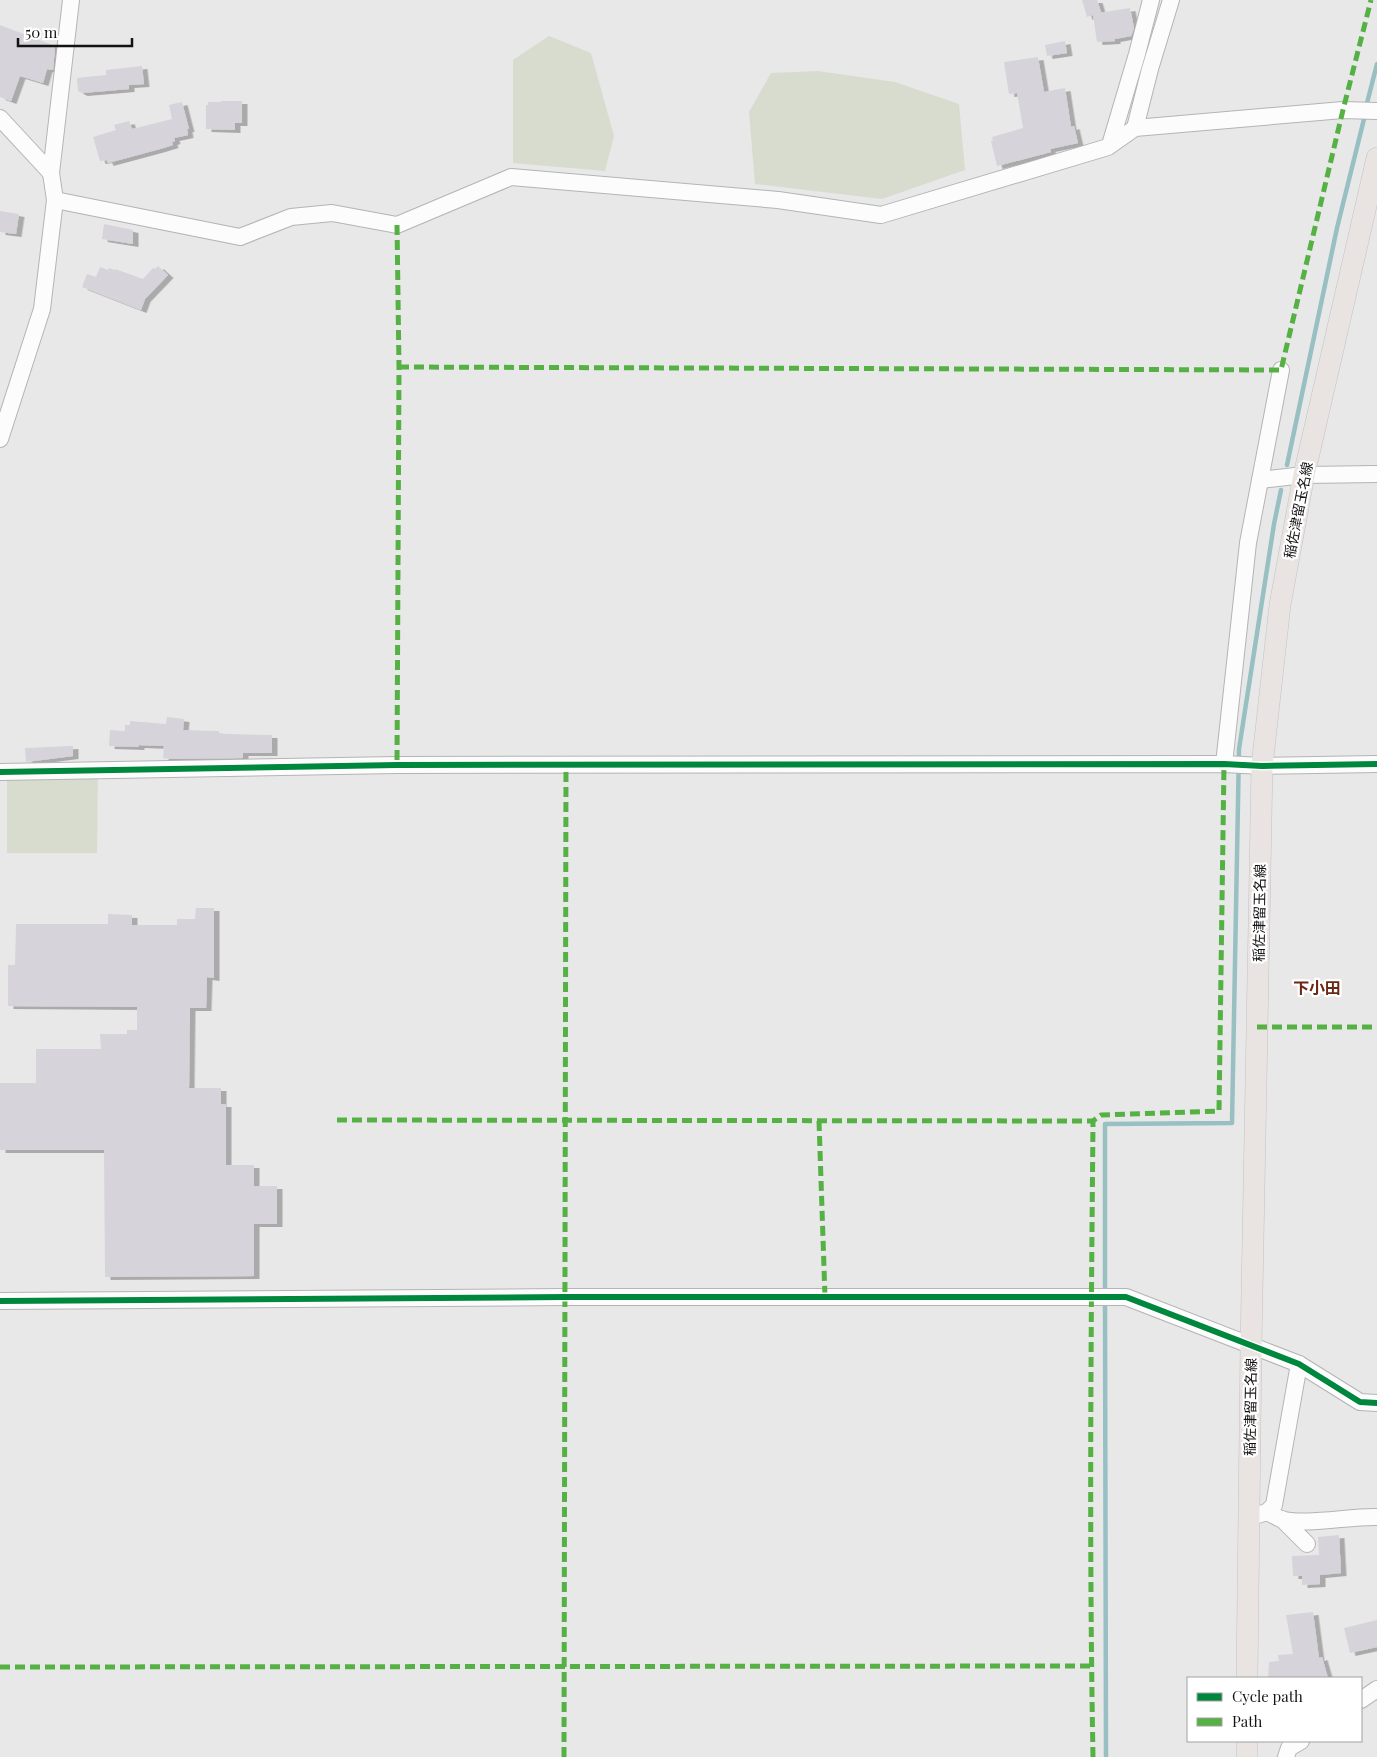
<svg xmlns="http://www.w3.org/2000/svg" width="1377" height="1757" font-family="'Playfair Display','Noto Sans JP',serif">
	<style>
		.green { fill: #d7dcce }
		.lines { fill: none; stroke-linecap: round; stroke-linejoin: round }
		.stream { stroke: #98bfc2; stroke-width: 4.5 }
		.building { fill: #d6d3db; filter: url(#shadow) }
		.minor-casing { stroke: #b4b4b4; stroke-width: 18 }
		.major-casing { stroke: #c3c3c3; stroke-width: 22 }
		.minor { stroke: #fcfcfc; stroke-width: 16 }
		.major { stroke: #e9e3e1; stroke-width: 21 }
		.quiet { stroke: #55b144; stroke-width: 5; stroke-dasharray: 10 5; stroke-linecap: butt }
		.cycleway-casing { stroke: #fff; stroke-width: 9 }
		.cycleway { stroke: #00873e; stroke-width: 6 }
		.labels { text-anchor: middle; dominant-baseline: central; stroke-width: 4.5; stroke-linejoin: round; paint-order: stroke }
		.street-label { font-size: 14px; fill: #131313; stroke: #fff }
		.quarter-label { font-size: 16px; font-weight: bold; fill: #6a2815; stroke: #fff }
	</style>
	<defs>
		<filter id="shadow"><feDropShadow dx="5.5" dy="3" stdDeviation="0" flood-color="#0004"/></filter>
	</defs>
	<rect width="100%" height="100%" fill="#e8e8e8"/>
	<g class="green">
		<path d="M 549,36 L 591,53 L 614,136 L 605,171 L 513,163 L 513,60 Z"/>
		<path d="M 818,71 L 895,82 L 959,104 L 965,170 L 882,199 L 755,184 L 749,112 L 771,73 Z"/>
		<path d="M 98,772 L 97,853 L 7,853 L 7,774 Z"/>
	</g>
	<g class="lines">
		<g class="stream">
			<path d="M 1366,107 L 1377,64"/>
			<path d="M 1287,465 L 1337,228 L 1365,115"/>
			<path d="M 1105,1293 L 1105,1124 L 1232,1123 L 1239,749 L 1274,524 L 1281,490"/>
			<path d="M 1105,1301 L 1106,1757"/>
		</g>
	</g>
	<g class="building">
		<path d="M 1082,0 L 1097,0 L 1101,12 L 1098,13 L 1130,8 L 1134,28 L 1131,36 L 1115,39 L 1115,41 L 1097,42 L 1093,15 L 1087,17 Z"/>
		<path d="M 0,25 L 55,46 L 53,70 L 47,69 L 43,83 L 20,76 L 11,101 L 0,97 Z"/>
		<path d="M 1065,41 L 1067,53 L 1047,56 L 1045,45 Z"/>
		<path d="M 1038,57 L 1044,92 L 1065,88 L 1071,127 L 1074,126 L 1078,143 L 1050,149 L 1051,152 L 997,166 L 991,141 L 993,141 L 992,137 L 1023,128 L 1017,93 L 1009,94 L 1004,62 Z"/>
		<path d="M 142,66 L 144,84 L 129,85 L 129,89 L 82,93 L 78,91 L 77,78 L 106,75 L 106,70 Z"/>
		<path d="M 221,101 L 242,101 L 242,123 L 235,123 L 235,130 L 206,129 L 206,105 L 208,105 L 208,102 L 221,102 Z"/>
		<path d="M 182,102 L 189,129 L 187,129 L 188,135 L 174,138 L 175,141 L 172,142 L 173,145 L 160,149 L 108,163 L 107,160 L 100,161 L 93,137 L 116,130 L 114,125 L 129,121 L 132,129 L 172,119 L 169,105 Z"/>
		<path d="M 0,211 L 19,214 L 16,234 L 0,232 Z"/>
		<path d="M 104,224 L 133,230 L 133,244 L 102,239 Z"/>
		<path d="M 158,266 L 168,275 L 145,299 L 141,310 L 82,287 L 87,274 L 96,277 L 100,267 L 108,270 L 109,268 L 115,270 L 115,269 L 143,279 L 153,268 L 155,269 Z"/>
		<path d="M 167,717 L 184,719 L 183,730 L 219,731 L 219,733 L 227,734 L 272,735 L 272,753 L 243,753 L 243,758 L 170,759 L 163,758 L 164,746 L 139,745 L 139,747 L 109,746 L 110,730 L 125,731 L 125,725 L 130,725 L 130,721 L 166,724 Z"/>
		<path d="M 73,746 L 73,756 L 26,762 L 25,748 Z"/>
		<path d="M 196,908 L 214,908 L 214,978 L 207,977 L 206,1008 L 190,1008 L 189,1088 L 221,1088 L 221,1104 L 226,1104 L 226,1165 L 254,1165 L 254,1186 L 277,1186 L 277,1224 L 254,1224 L 254,1276 L 105,1277 L 104,1150 L 0,1150 L 0,1083 L 36,1083 L 36,1049 L 101,1049 L 100,1034 L 127,1034 L 127,1030 L 137,1030 L 137,1007 L 8,1006 L 8,965 L 15,965 L 16,924 L 108,924 L 108,914 L 132,915 L 132,925 L 177,925 L 177,919 L 195,919 Z"/>
		<path d="M 1339,1535 L 1341,1573 L 1320,1575 L 1320,1584 L 1302,1585 L 1302,1576 L 1293,1576 L 1292,1556 L 1319,1555 L 1318,1537 Z"/>
		<path d="M 1313,1612 L 1319,1658 L 1322,1657 L 1328,1678 L 1268,1678 L 1269,1662 L 1279,1661 L 1278,1655 L 1293,1654 L 1286,1615 Z"/>
		<path d="M 1377,1620 L 1377,1647 L 1350,1653 L 1344,1628 Z"/>
	</g>
	<g class="lines">
		<g class="minor-casing">
			<g id="minor">
				<path d="M 0,118 L 51,173"/>
				<path d="M 1135,128 L 1150,69 L 1171,0"/>
				<path d="M 1110,145 L 1137,54 L 1151,0"/>
				<path d="M 55,200 L 240,237 L 291,217 L 332,213 L 397,225 L 511,177 L 778,200 L 881,215 L 1108,147 L 1135,128 L 1343,110 L 1377,111"/>
				<path d="M 0,439 L 42,309 L 55,200 L 51,173 L 71,0"/>
				<path d="M 1260,480 L 1304,475 L 1377,474"/>
				<path d="M 1224,764 L 1248,543 L 1281,370"/>
				<path d="M 0,772 L 397,765 L 1224,764 L 1262,766 L 1377,764"/>
				<path d="M 0,1301 L 565,1297 L 1126,1297 L 1299,1364 L 1360,1402 L 1377,1403"/>
				<path d="M 1267,1512 C 1271,1514 1276,1517 1281,1519 C 1303,1526 1351,1516 1377,1517"/>
				<path d="M 1248,1518 L 1267,1512 L 1274,1505 L 1299,1364"/>
				<path d="M 1282,1519 L 1307,1544"/>
				<path d="M 1361,1700 L 1377,1689"/>
				<path d="M 1286,1757 L 1289,1748 L 1301,1741"/>
			</g>
		</g>
		<g class="major-casing">
			<g id="major">
				<path d="M 1247,1678 L 1251,1346 L 1262,766 L 1280,605 L 1304,475 L 1377,158"/>
				<path d="M 1247,1757 L 1247,1741"/>
			</g>
		</g>
		<use href="#minor" class="minor"/>
		<use href="#major" class="major"/>
		<g class="quiet">
			<path d="M 397,225 L 399,367 L 397,765"/>
			<path d="M 399,367 L 1281,370 L 1343,110 L 1371,0"/>
			<path d="M 1257,1027 L 1377,1027"/>
			<path d="M 337,1120 L 1093,1121"/>
			<path d="M 819,1121 L 825,1297"/>
			<path d="M 0,1667 L 1091,1666"/>
			<path d="M 564,1757 L 566,764"/>
			<path d="M 1093,1757 C 1089,1545 1091,1333 1093,1121 L 1101,1115 L 1219,1111 L 1224,764"/>
		</g>
		<g class="cycleway-casing">
			<g id="cycleway">
				<path d="M 0,772 L 397,765 L 1224,764 L 1262,766 L 1377,764"/>
				<path d="M 0,1301 L 565,1297 L 1126,1297 L 1299,1364 L 1360,1402 L 1377,1403"/>
			</g>
		</g>
		<use href="#cycleway" class="cycleway"/>
	</g>
	<g class="labels">
		<g class="street-label">
			<text transform="translate(1298 510) rotate(-79)">稲佐津留玉名線</text>
			<text transform="translate(1259 913) rotate(-89)">稲佐津留玉名線</text>
			<text transform="translate(1250 1407) rotate(-89)">稲佐津留玉名線</text>
		</g>
		<g class="quarter-label">
			<text x="1317" y="987">下小田</text>
		</g>
	</g>
	<rect x="1187" y="1677" width="175" height="65" fill="#ffffff" stroke="#a1a1a1"/>
	<rect x="1197" y="1693" width="25" height="8" fill="#00873e" stroke="#a1a1a1"/>
	<text x="1232" y="1702" font-size="15" fill="#131313">Cycle path</text>
	<rect x="1197" y="1718" width="25" height="8" fill="#55b144" stroke="#a1a1a1"/>
	<text x="1232" y="1727" font-size="15" fill="#131313">Path</text>
	<path d="M18 38v8h114v-8" fill="none" stroke="#131313" stroke-width="2.5"/>
	<text x="25" y="38" font-size="15" fill="#131313" stroke="#ffffff" stroke-width="4" paint-order="stroke">50 m</text>
</svg>
